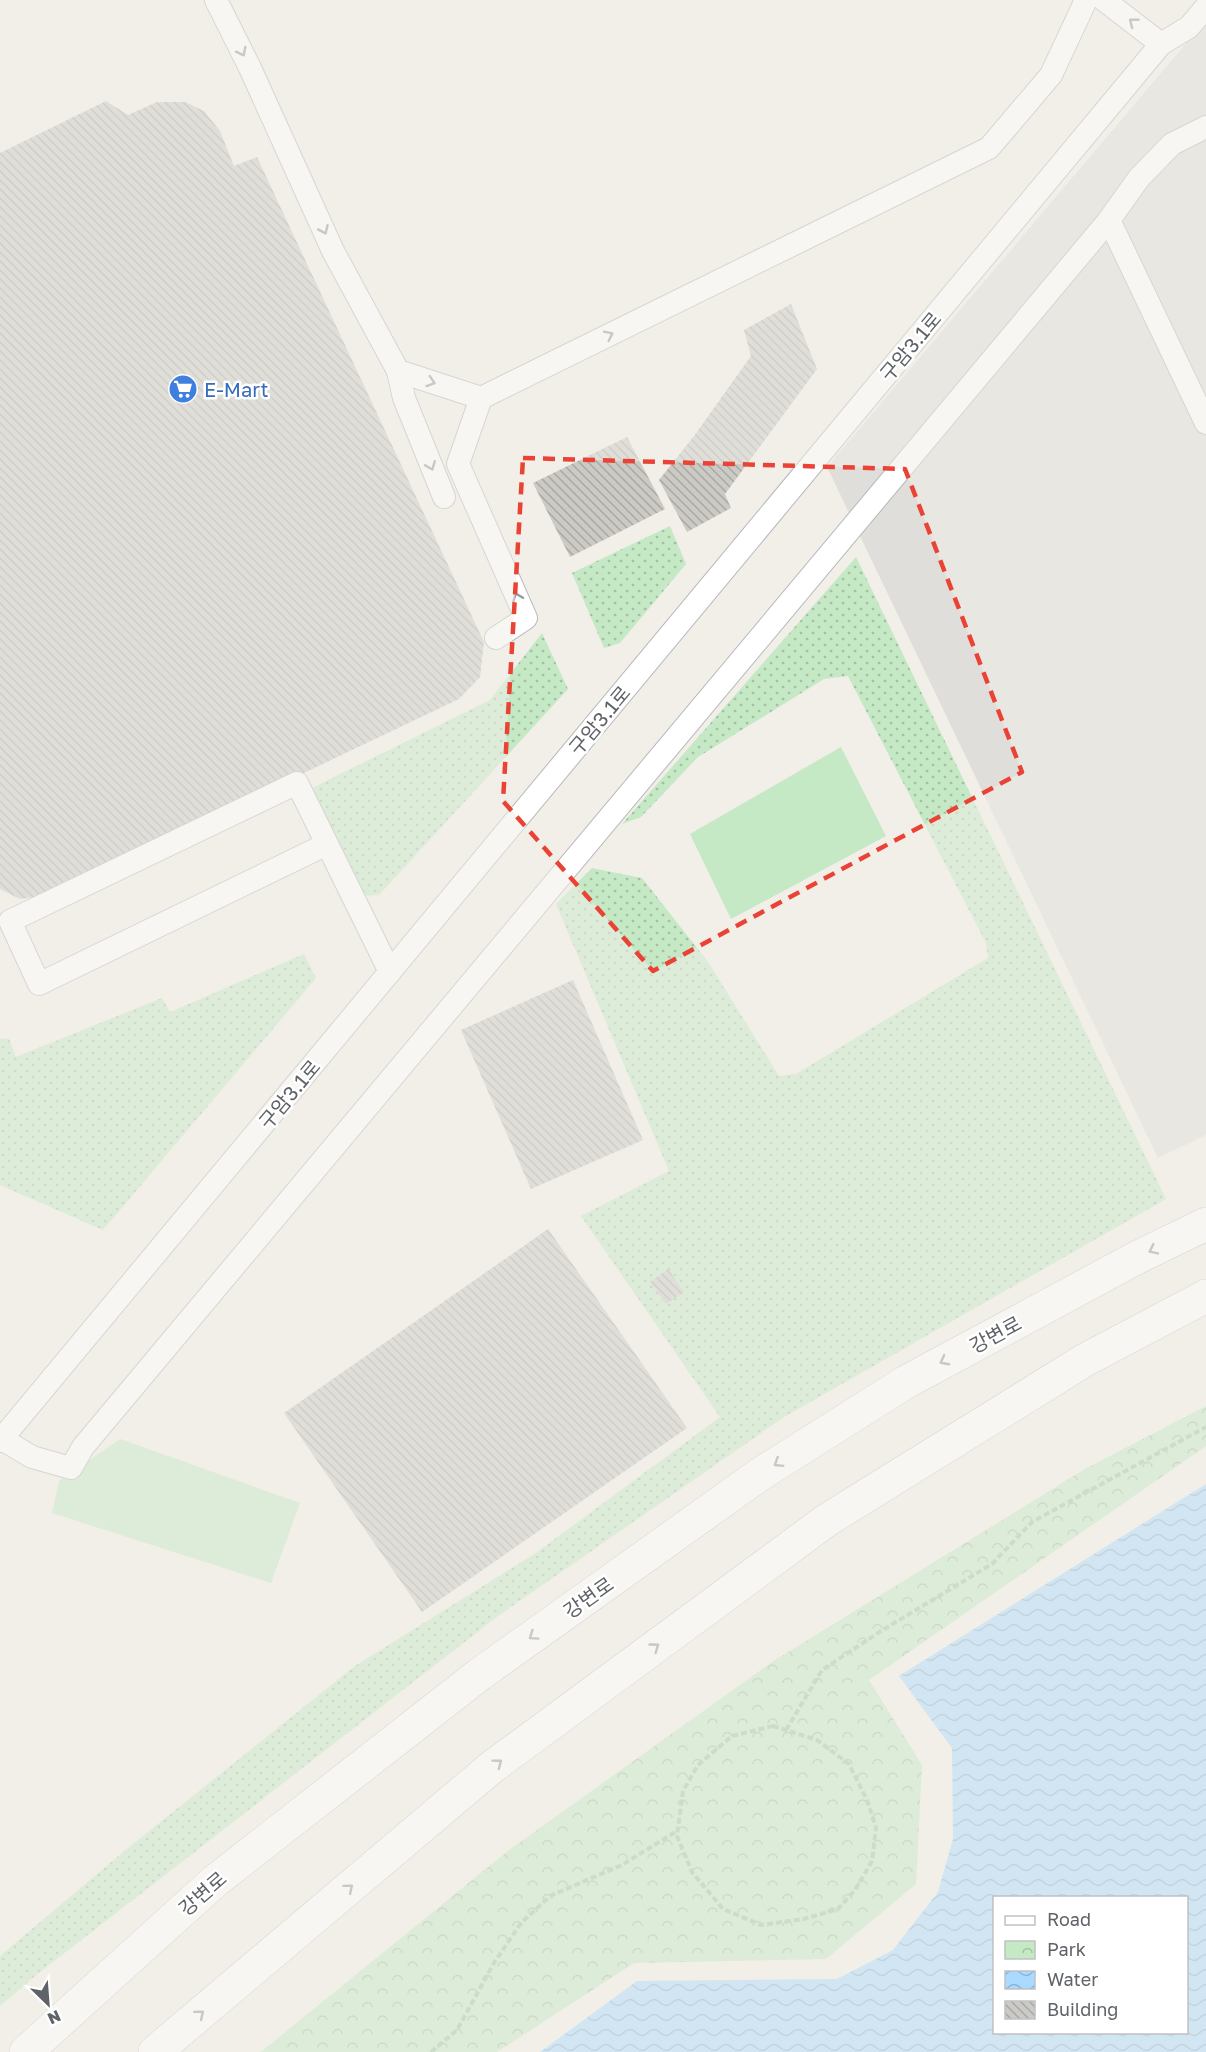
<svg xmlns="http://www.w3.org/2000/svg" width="1206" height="2052" font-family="'Golos Text','Noto Sans KR',sans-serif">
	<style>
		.industrial { fill: #e0deda }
		.grass { fill: url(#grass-dots) }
		.park { fill: url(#park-crowns) }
		.garden { fill: #c5e8c5 }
		.water { fill: url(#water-waves); fill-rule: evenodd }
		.building { fill: url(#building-back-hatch) }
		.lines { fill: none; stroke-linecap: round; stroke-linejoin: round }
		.lane-casing { stroke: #b5b8bc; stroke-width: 24 }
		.secondary-casing { stroke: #b6babf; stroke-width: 34 }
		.path { stroke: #9cc7a9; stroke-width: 4; stroke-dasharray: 6 3; stroke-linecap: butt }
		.lane { stroke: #fff; stroke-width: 22 }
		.secondary { stroke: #fff; stroke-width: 33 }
		.oneway { stroke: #979a9d }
		.marked { fill: none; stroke: #ea4335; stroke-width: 4.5; stroke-dasharray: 12 8; stroke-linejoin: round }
		.labels { text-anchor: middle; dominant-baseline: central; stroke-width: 5; stroke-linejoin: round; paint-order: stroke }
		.street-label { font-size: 20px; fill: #5f6368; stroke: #fff }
		.shop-label { font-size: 20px; fill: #366cbe; stroke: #fff; text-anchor: start }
	</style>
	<defs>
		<pattern id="grass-dots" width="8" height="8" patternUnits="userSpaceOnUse" patternTransform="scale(1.5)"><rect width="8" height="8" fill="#c5e8c5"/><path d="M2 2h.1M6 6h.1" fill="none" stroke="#a3c0a4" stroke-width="1.8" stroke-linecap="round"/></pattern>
		<pattern id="park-crowns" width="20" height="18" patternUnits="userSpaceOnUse" patternTransform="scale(1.5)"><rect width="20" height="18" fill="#c5e8c5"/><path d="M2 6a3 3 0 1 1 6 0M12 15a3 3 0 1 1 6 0" fill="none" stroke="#a3c0a4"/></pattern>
		<pattern id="water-waves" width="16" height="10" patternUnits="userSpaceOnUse" patternTransform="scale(1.5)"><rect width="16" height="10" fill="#aadaff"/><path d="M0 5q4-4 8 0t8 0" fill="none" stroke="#8eb4d2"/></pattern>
		<pattern id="building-back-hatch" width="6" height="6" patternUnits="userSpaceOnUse" patternTransform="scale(1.5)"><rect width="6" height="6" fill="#cccac5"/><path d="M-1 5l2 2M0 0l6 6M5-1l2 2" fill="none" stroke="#a9a8a4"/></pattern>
	</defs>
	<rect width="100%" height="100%" fill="#f1efe8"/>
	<path class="industrial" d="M 1206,20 L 1206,1135 L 1158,1158 L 827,467 Z"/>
	<g class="grass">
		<path d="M 670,526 L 686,564 L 620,643 L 604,648 L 572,573 Z"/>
		<path d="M 856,557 L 1166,1199 L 784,1417 L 498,1616 L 35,1976 L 0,2006 L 0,1956 L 122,1853 L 355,1666 L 536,1553 L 720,1417 L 581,1216 L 669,1171 L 556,904 L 592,868 L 642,878 L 708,962 L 779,1076 L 796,1074 L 988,958 L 986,943 L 848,676 L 824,679 L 698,757 L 641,817 L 622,824 Z"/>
		<path d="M 542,633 L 568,689 L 379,895 L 362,896 L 312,788 L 490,700 Z"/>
		<path d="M 304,954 L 316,978 L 103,1230 L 0,1185 L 0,1038 L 9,1039 L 16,1057 L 162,998 L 170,1012 Z"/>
	</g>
	<path class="park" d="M 1206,1406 L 1206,1446 L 869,1680 L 922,1765 L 916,1884 L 826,1959 L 634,1963 L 497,2052 L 261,2052 L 509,1850 L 772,1662 L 1085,1469 Z"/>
	<g class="garden">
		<path d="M 841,747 L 886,836 L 731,919 L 690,834 Z"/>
		<path d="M 120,1439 L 300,1503 L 271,1583 L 52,1513 L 59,1481 Z"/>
	</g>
	<path class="water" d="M 1206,1484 L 1206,2052 L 540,2052 L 637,1981 L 837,1979 L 893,1950 L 938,1892 L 953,1839 L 952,1748 L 899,1676 ZM 994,1898 L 1186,1898 L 1186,2032 L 994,2032 Z"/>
	<g class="building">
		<path d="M 106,101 L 128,115 L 157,102 L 185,102 L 204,111 L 220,131 L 234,166 L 257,157 L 484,642 L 480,677 L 459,699 L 48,895 L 20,899 L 0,889 L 0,153 Z"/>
		<path d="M 791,304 L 817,369 L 725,494 L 731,508 L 687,532 L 659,480 L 694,436 L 751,356 L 744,330 Z"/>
		<path d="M 627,437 L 665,509 L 570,557 L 533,483 Z"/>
		<path d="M 573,980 L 643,1140 L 531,1189 L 461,1030 Z"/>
		<path d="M 548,1229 L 687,1428 L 422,1612 L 284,1413 Z"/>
		<path d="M 668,1269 L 684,1292 L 666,1304 L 650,1282 Z"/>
	</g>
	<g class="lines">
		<g class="lane-casing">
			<g id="lane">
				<path d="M 216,0 L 250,68 L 333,251 L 398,371 L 481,398 L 989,148 L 1051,75 L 1086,0"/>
				<path d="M 1104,0 L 1161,44"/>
				<path d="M 1109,220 L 1206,423"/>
				<path d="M 398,371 L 404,398 L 444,497"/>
				<path d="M 481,398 L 458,464 L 526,618 L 496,638"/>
				<path d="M 327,844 L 39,984 L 10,921 L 297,783 L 390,972"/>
				<path d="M 2,1439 L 32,1457 L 71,1468 L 83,1447 L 1109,220 L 1139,178 L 1172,144 L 1206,127"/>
				<path d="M 0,1441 L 1161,44 L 1189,27 L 1206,7"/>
			</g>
		</g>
		<g class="secondary-casing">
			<g id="secondary">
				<path d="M 26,2052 L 215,1881 L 480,1674 L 759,1475 L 906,1382 L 1138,1257 L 1206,1224"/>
				<path d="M 155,2052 L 492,1767 L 827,1520 L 1085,1360 L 1206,1296"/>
			</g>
		</g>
		<g class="path">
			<path d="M 773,1726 L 817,1740 L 849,1764 L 867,1800 L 876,1828 L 872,1861 L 855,1890 L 838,1909 L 804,1919 L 761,1925 L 723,1909 L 692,1872 L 677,1836 L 683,1791 L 698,1765 L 732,1736 Z"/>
			<path d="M 786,1730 L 822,1670 L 881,1631 L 992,1564 L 1032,1522 L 1206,1427"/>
			<path d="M 431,2052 L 457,2030 L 494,1963 L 521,1923 L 550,1896 L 622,1865 L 677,1831"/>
		</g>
		<use href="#lane" class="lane"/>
		<use href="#secondary" class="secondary"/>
	</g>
	<defs><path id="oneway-chevron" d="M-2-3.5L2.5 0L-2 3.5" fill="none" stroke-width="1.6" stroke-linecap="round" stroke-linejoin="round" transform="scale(1.5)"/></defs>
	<g class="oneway">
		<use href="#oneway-chevron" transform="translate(1133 22) rotate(-142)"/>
		<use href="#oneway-chevron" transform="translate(242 52) rotate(63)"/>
		<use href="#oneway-chevron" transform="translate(324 230) rotate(66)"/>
		<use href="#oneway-chevron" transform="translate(609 335) rotate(-26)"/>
		<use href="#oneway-chevron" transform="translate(431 382) rotate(18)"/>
		<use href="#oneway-chevron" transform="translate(431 466) rotate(68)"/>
		<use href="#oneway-chevron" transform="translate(517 597) rotate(-112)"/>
		<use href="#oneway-chevron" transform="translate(1153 1250) rotate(154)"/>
		<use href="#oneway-chevron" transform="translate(944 1361) rotate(152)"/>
		<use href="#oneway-chevron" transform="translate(778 1463) rotate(148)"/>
		<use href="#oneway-chevron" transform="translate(533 1636) rotate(145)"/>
		<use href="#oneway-chevron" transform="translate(655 1647) rotate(-36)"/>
		<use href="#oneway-chevron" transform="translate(498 1763) rotate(-37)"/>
		<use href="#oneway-chevron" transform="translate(349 1888) rotate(-40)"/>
		<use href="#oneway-chevron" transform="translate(200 2014) rotate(-40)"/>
	</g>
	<path d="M0 0H1206V2052H0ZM 523,458 L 905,469 L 1022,772 L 653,971 L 503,801 Z" fill="#f1efe8" fill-opacity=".55" fill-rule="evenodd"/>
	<path class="marked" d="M 523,458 L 905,469 L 1022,772 L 653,971 L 503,801 Z"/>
	<defs>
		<g id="supermarket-disc" transform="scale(1.5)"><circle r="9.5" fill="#3f7fe0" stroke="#fff"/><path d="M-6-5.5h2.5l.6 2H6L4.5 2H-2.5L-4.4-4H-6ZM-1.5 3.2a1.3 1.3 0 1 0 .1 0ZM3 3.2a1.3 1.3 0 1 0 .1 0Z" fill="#fff"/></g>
	</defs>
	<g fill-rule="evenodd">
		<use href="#supermarket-disc" x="183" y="389"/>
	</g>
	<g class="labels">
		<g class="street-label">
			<text transform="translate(910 346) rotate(-50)">구암3.1로</text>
			<text transform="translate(599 720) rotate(-50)">구암3.1로</text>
			<text transform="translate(289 1094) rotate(-50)">구암3.1로</text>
			<text transform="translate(995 1334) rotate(-28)">강변로</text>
			<text transform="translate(588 1597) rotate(-35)">강변로</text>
			<text transform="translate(202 1893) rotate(-41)">강변로</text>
		</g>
		<g class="shop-label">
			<text x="204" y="389">E-Mart</text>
		</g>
	</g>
	<rect x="993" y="1896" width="195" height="138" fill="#ffffff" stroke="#bfc1c3" stroke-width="1.5"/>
	<rect x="1005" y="1916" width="30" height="9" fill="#ffffff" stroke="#bfc1c3" stroke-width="1.5"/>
	<text x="1047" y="1926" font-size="18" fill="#5f6368">Road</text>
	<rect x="1005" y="1941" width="30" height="18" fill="url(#park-crowns)" stroke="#bfc1c3" stroke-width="1.5"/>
	<text x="1047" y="1956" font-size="18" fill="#5f6368">Park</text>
	<rect x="1005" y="1971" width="30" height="18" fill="url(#water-waves)" stroke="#bfc1c3" stroke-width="1.5"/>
	<text x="1047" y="1986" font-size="18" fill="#5f6368">Water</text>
	<rect x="1005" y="2001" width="30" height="18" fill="url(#building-back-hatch)" stroke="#bfc1c3" stroke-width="1.5"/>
	<text x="1047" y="2016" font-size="18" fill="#5f6368">Building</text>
	<g transform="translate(48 2004) rotate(155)" stroke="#ffffff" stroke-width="4.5" paint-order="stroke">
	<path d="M0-4.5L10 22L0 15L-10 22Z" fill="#5f6368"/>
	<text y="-9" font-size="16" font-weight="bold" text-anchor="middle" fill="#5f6368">N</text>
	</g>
</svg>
